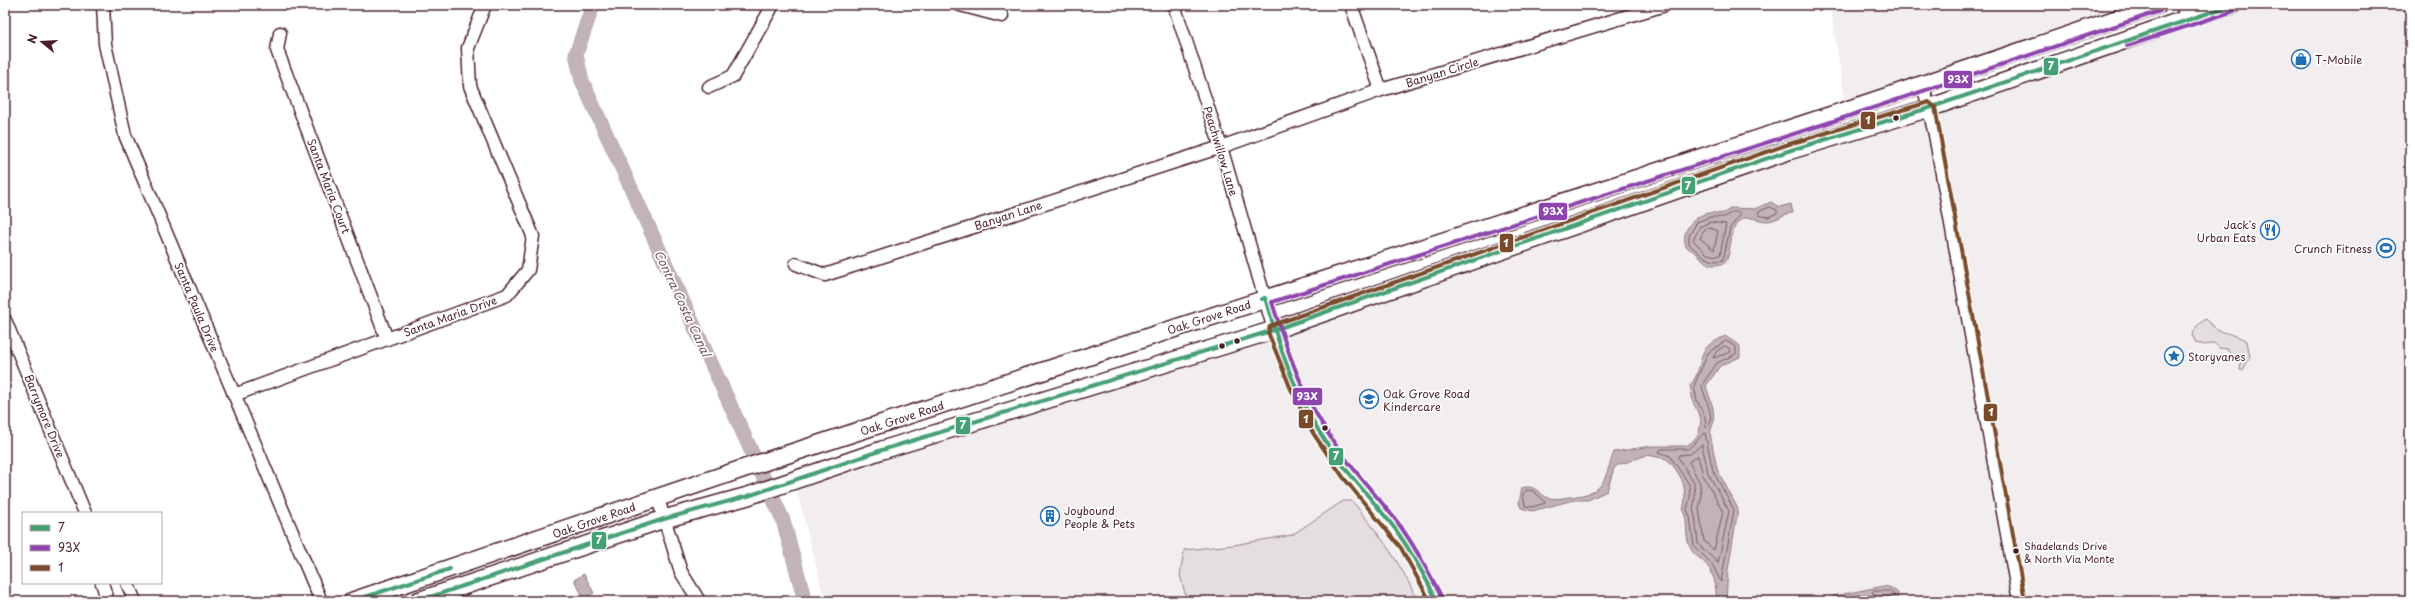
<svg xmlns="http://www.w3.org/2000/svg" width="2415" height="606" font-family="'Playpen Sans',sans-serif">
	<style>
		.built { fill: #f2eeef }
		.green { fill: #e5dee0; stroke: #987e86 }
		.water { fill: #c1b3b6; stroke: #91787e }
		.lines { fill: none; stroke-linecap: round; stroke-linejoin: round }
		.shore { stroke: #7a5a63; stroke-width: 1 }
		.canal { stroke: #c1b3b6; stroke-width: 15 }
		.street-casing { stroke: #4a1f2b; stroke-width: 15 }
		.secondary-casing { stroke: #4a1f2b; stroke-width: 20 }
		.street { stroke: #fff; stroke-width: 12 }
		.secondary { stroke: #fff; stroke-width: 17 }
		.bus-1-casing { stroke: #fff; stroke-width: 7 }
		.bus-2-casing { stroke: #fff; stroke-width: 7 }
		.bus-3-casing { stroke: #fff; stroke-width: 7 }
		.bus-1 { stroke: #46a076; stroke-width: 4 }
		.bus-2 { stroke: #8e44ad; stroke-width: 4 }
		.bus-3 { stroke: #7a4b2a; stroke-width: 4 }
		.bus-dot { fill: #4a1f2b; stroke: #fff; stroke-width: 1.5 }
		.labels { text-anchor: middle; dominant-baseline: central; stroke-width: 3.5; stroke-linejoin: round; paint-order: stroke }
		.bus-label { font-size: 10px; fill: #4a1f2b; stroke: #fff; text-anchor: start }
		.poi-label { font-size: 11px; fill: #4a1f2b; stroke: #fff; text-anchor: start }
		.street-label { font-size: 11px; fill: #4a1f2b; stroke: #fff }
		.water-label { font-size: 12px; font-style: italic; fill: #74535c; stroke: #fff }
		.line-badge { stroke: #fff; stroke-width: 1.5 }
		.badge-label { font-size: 11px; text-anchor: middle; font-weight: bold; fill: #fff }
	</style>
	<rect width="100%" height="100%" fill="#fff"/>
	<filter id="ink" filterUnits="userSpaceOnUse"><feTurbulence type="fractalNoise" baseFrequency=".025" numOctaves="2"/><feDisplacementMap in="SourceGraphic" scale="8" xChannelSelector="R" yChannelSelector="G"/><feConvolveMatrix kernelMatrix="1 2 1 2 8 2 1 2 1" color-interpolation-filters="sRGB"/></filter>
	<g filter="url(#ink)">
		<g class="built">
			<path d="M 1830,5 L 2158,5 L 1844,111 L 1844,93 Z"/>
			<path d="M 2232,5 L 2410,5 L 2410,601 L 825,601 L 794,479 L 1274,330 Z"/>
		</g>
		<g class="green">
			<path d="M 2205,319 C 2220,335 2230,332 2247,341 L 2250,357 L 2243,370 L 2240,370 L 2241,362 L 2234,360 L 2227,349 L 2219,348 L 2214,343 L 2205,345 L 2196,343 L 2192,335 L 2197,326 Z"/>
			<path d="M 1343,501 L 1352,501 C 1378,532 1401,563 1417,600 L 1187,601 L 1180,575 L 1184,550 L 1233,545 L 1292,535 Z"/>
		</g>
		<g class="water">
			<path d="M 1771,202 L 1779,207 L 1791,204 L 1793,213 C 1783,213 1777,221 1767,221 C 1760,221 1753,217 1746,218 C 1728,220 1733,252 1725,263 C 1709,268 1707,264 1697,254 C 1693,250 1689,250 1686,246 C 1680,231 1694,216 1708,213 C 1712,212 1719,214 1724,213 L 1731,208 L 1754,209 Z"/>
			<path d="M 1725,336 L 1740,346 L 1740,357 L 1720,366 L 1706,386 L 1713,408 L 1714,421 L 1710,433 L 1717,469 L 1738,509 L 1728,570 L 1726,601 L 1716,601 C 1717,586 1714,571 1703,561 C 1698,557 1692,553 1690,547 C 1684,535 1689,522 1683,511 C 1688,488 1683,476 1667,459 L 1647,455 L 1618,465 L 1614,468 L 1607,491 L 1588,500 L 1574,500 L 1532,511 L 1521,508 L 1519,503 L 1522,488 C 1534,484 1537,492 1546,497 C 1554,500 1562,498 1570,497 C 1606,493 1603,482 1614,452 L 1651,446 L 1686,446 L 1692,442 L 1699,434 L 1701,419 L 1693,402 L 1690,385 C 1699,376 1699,362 1704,351 C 1707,344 1718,340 1725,336 Z"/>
			<path d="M 584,574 L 594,593 L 584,598 L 574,580 Z"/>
			<path d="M 1884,586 L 1892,588 L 1898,593 L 1897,601 L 1877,601 L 1866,595 L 1856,595 L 1848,601 L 1826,601 L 1833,596 Z"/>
		</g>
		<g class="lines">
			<g class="shore">
				<path d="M 1770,207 L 1777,210 L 1777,213 L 1768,217 L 1758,215 L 1759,212 Z"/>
				<path d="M 1733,212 L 1739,212 L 1741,214 L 1730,228 L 1723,260 C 1709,264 1699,253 1689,244 L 1689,236 L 1697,222 L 1710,217 L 1724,217 Z"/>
				<path d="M 1710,222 L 1726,224 L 1720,255 L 1717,256 L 1707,254 L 1693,240 L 1700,227 Z"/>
				<path d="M 1710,228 L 1718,231 L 1714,250 L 1700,238 L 1704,231 Z"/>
				<path d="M 1726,341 L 1736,347 L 1736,354 L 1717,363 L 1702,385 C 1703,396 1718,420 1706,428 L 1705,417 L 1697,401 L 1694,386 L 1708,353 Z"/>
				<path d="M 1725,346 L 1730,349 L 1731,352 L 1713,358 L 1716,352 Z"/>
				<path d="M 1705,433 L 1713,471 L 1734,510 L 1721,582 L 1712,564 L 1694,546 L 1690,517 L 1687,510 L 1690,497 L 1689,484 L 1670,456 L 1659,452 L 1661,449 L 1688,449 Z"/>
				<path d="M 1702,445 L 1708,473 L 1729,511 L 1718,563 L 1698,544 L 1695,516 L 1693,509 L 1695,497 L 1694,483 L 1678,457 L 1679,455 L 1690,454 Z"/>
				<path d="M 1698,456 L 1703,475 L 1723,512 L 1714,550 L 1704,541 L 1699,509 L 1701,498 L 1700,483 L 1689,462 Z"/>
				<path d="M 1527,490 L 1533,491 L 1545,501 L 1545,503 L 1532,507 L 1525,506 L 1523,494 Z"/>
				<path d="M 1878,601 L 1877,597 L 1872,593 L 1873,591 L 1890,591 L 1894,595 L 1894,601"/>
			</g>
			<path class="canal" d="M 593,5 L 576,54 L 582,81 L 783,520 L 805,601"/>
			<g class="street-casing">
				<g id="street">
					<path d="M 103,5 L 105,44 L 125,135 L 321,601"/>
					<path d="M 960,5 L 1002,16"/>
					<path d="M 1174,5 L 1221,147 L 1274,330 L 1296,385 L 1318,430 L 1348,473 L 1406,545 L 1437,601"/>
					<path d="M 1351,5 L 1381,90"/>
					<path d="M 2183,5 L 2186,19"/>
					<path d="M 280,33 L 277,50 L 387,339"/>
					<path d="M 1923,84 L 1935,135 L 2019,601"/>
					<path d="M 709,87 L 733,76 L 773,5"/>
					<path d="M 796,264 L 825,275 L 1221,147 L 1381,90 L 1665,5"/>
					<path d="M 5,320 L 85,513"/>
					<path d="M 234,395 L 507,295 L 528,270 L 533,236 L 470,86 L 468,48 L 485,5"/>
					<path d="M 658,499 L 681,572 L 699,601"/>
					<path d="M 102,583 L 108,601"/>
					<path d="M 127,583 L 135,601"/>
				</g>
			</g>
			<g class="secondary-casing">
				<g id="secondary">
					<path d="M 353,601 L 742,469 L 1844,111 L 2158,5"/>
					<path d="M 418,601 L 664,519 L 748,496 L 882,450 L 1274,330 L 1788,151 L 1929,108 L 2186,19 L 2232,5"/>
				</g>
			</g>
			<use href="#street" class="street"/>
			<use href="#secondary" class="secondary"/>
			<g class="bus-1-casing">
				<g id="bus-1">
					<path d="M 1262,299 L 1265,298 C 1280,349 1297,401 1328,445 C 1348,475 1374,501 1396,530 C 1412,553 1425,576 1437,601"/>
					<path d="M 353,601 L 450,569"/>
					<path d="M 418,601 L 664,519 L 748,496 L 882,450 L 1274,330 L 1788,151 L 1929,108 L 2232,5"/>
				</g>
			</g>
			<g class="bus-2-casing">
				<g id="bus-2">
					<path d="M 2127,46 L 2234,11"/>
					<path d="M 1442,598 C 1430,574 1417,550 1401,527 C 1380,498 1353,472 1333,441 C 1304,399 1287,351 1272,302 L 1846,117 L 2160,11"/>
				</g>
			</g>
			<g class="bus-3-casing">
				<path id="bus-3" d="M 1430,601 L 1401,548 L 1343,477 L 1313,433 L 1290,387 L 1268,332 L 1270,326 L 1786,145 L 1929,102 L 1935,107 L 2025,600"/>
			</g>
			<use href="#bus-1" class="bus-1"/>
			<use href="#bus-2" class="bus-2"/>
			<use href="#bus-3" class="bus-3"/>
		</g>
	</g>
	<defs>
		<g id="shop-ring" transform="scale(1)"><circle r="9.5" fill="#fff" stroke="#1f6fb2" stroke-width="1.5"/><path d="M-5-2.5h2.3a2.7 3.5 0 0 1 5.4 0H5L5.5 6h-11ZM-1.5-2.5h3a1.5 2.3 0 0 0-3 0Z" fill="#1f6fb2"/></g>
		<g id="restaurant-ring" transform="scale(1)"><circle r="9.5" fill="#fff" stroke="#1f6fb2" stroke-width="1.5"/><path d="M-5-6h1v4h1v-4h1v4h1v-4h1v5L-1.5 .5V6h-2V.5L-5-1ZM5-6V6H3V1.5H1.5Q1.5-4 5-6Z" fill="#1f6fb2"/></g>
		<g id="stadium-ring" transform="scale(1)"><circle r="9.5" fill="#fff" stroke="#1f6fb2" stroke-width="1.5"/><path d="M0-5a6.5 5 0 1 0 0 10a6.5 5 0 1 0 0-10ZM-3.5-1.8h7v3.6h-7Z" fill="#1f6fb2"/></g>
		<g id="sight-ring" transform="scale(1)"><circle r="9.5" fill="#fff" stroke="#1f6fb2" stroke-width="1.5"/><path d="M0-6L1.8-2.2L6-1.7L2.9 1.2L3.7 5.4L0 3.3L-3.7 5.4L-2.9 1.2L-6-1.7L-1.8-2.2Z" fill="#1f6fb2"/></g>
		<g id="school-ring" transform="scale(1)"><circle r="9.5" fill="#fff" stroke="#1f6fb2" stroke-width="1.5"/><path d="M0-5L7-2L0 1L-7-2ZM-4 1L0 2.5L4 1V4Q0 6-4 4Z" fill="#1f6fb2"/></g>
		<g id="building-ring" transform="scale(1)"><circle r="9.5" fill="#fff" stroke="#1f6fb2" stroke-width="1.5"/><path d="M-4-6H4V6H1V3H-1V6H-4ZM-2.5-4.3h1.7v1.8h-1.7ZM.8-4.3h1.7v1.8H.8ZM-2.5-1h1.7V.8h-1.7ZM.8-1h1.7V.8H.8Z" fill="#1f6fb2"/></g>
	</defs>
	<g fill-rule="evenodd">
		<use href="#shop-ring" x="2301" y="59"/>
		<use href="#restaurant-ring" x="2270" y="230"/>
		<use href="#stadium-ring" x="2386" y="248"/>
		<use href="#sight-ring" x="2174" y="356"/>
		<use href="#school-ring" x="1369" y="399"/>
		<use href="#building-ring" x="1050" y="516"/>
	</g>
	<g class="bus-dot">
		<circle cx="1896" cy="118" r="3.5"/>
		<circle cx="1237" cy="341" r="3.5"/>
		<circle cx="1222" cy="346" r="3.5"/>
		<circle cx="1325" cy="428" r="3.5"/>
		<circle cx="2016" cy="551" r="3.5"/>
	</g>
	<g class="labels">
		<g class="bus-label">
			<text x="2024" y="545">Shadelands Drive<tspan x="2024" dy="13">&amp; North Via Monte</tspan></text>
		</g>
		<g class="poi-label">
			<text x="2315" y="59">T-Mobile</text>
			<text x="2256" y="224" text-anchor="end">Jack's<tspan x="2256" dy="13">Urban Eats</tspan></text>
			<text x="2372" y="248" text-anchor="end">Crunch Fitness</text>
			<text x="2188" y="356">Storyvanes</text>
			<text x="1383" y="393">Oak Grove Road<tspan x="1383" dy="13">Kindercare</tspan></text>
			<text x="1064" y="510">Joybound<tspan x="1064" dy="13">People &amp; Pets</tspan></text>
		</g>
		<g class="street-label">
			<text transform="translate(1442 72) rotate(-17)">Banyan Circle</text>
			<text transform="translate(1221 151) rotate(73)">Peachwillow Lane</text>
			<text transform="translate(329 186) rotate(69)">Santa Maria Court</text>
			<text transform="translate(1008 215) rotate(-18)">Banyan Lane</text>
			<text transform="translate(197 307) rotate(67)">Santa Paula Drive</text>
			<text transform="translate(450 316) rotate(-20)">Santa Maria Drive</text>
			<text transform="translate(1209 317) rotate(-18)">Oak Grove Road</text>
			<text transform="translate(45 416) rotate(68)">Barrymore Drive</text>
			<text transform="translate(902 418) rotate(-18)">Oak Grove Road</text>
			<text transform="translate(594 520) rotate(-19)">Oak Grove Road</text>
		</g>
		<g class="water-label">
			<text transform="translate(683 303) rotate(65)">Contra Costa Canal</text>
		</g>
	</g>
	<g class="line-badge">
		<rect x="2043" y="57" width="16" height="19" rx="4" fill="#46a076"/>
		<rect x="1943" y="70" width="30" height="19" rx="4" fill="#8e44ad"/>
		<rect x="1860" y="111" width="16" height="19" rx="4" fill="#7a4b2a"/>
		<rect x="1681" y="176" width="15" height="19" rx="4" fill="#46a076"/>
		<rect x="1538" y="202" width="30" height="19" rx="4" fill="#8e44ad"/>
		<rect x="1499" y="233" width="15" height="20" rx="4" fill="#7a4b2a"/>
		<rect x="1292" y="387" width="31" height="19" rx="4" fill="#8e44ad"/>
		<rect x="1983" y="403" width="15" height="19" rx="4" fill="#7a4b2a"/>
		<rect x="1298" y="409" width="16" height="20" rx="4" fill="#7a4b2a"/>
		<rect x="955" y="416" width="16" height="19" rx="4" fill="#46a076"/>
		<rect x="1328" y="447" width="16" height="19" rx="4" fill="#46a076"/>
		<rect x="591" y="531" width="16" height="19" rx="4" fill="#46a076"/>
	</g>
	<g class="badge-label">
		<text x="2051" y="70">7</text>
		<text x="1958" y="83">93X</text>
		<text x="1868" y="124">1</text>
		<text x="1688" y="190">7</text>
		<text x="1553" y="215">93X</text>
		<text x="1506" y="247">1</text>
		<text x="1307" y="400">93X</text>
		<text x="1991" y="416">1</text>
		<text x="1306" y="423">1</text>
		<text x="963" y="429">7</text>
		<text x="1336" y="460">7</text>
		<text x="599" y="544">7</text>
	</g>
	<rect width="2415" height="606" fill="none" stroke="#fff" stroke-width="20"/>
	<rect x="10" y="10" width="2395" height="586" fill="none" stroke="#4a1f2b" stroke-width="1.5" filter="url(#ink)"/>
	<rect x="22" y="512" width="140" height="72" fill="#ffffff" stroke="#b7a5aa"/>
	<rect x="30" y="525" width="20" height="6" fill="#46a076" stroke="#b7a5aa"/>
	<text x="58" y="532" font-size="12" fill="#4a1f2b">7</text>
	<rect x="30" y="545" width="20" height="6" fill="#8e44ad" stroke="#b7a5aa"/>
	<text x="58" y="552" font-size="12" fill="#4a1f2b">93X</text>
	<rect x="30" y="565" width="20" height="6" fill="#7a4b2a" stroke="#b7a5aa"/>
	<text x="58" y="572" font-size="12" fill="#4a1f2b">1</text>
	<g transform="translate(42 42) rotate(288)" stroke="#ffffff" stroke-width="3" paint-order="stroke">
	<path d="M0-3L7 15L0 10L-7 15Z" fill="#4a1f2b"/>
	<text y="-6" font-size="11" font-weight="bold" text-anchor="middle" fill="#4a1f2b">N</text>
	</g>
</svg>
